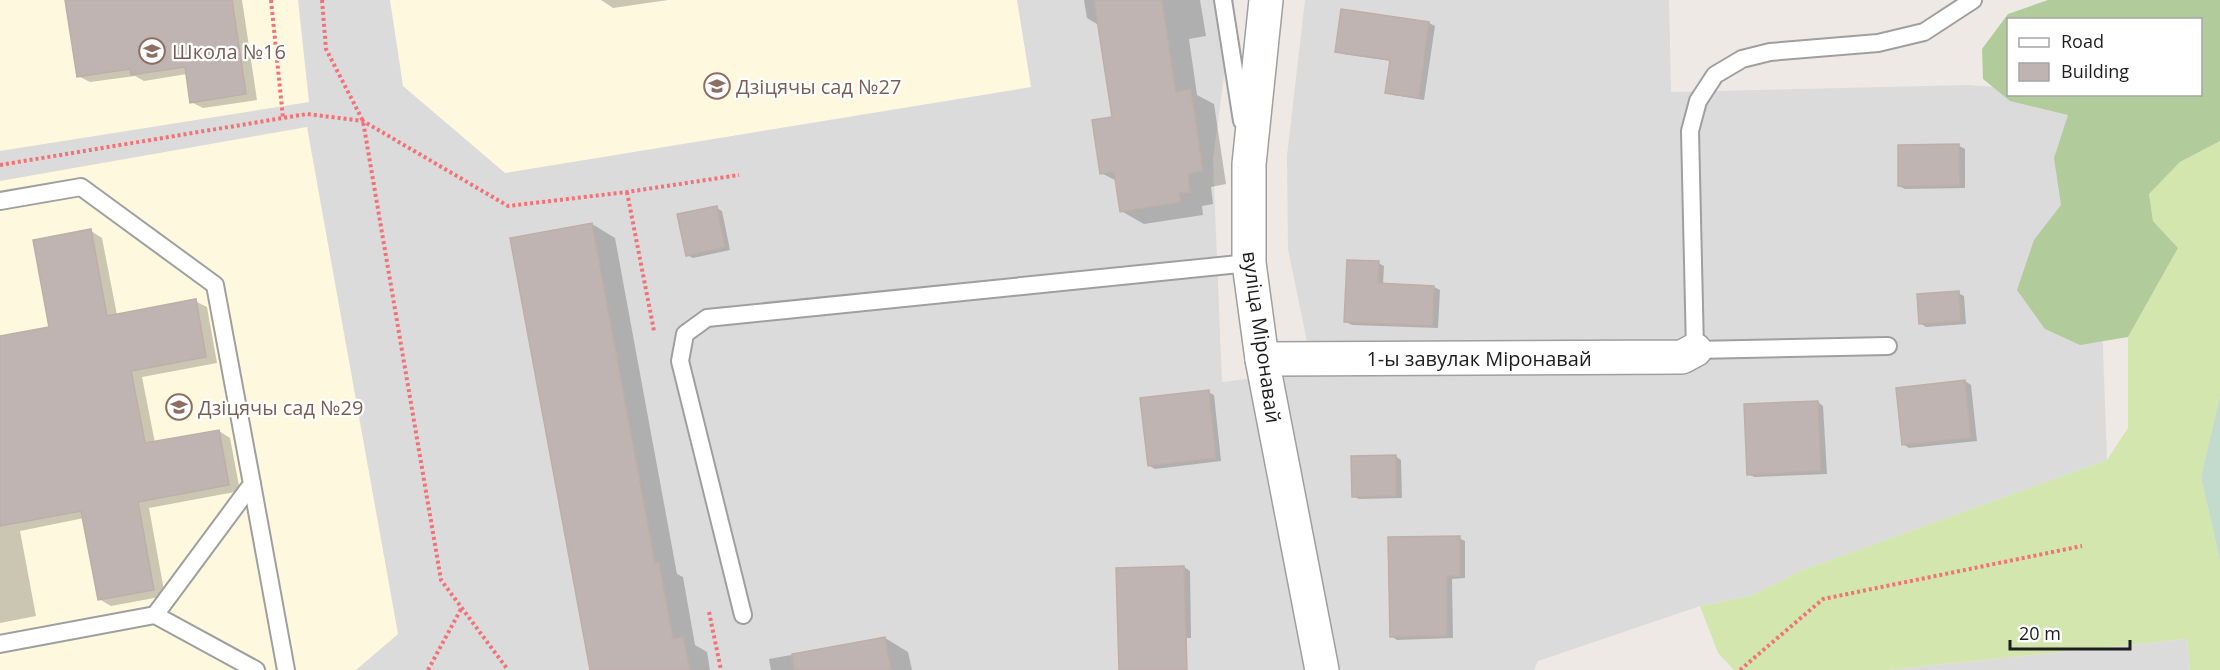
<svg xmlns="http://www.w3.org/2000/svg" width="2220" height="670" font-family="'Open Sans',sans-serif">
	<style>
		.residential { fill: #dcdbdb }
		.education { fill: #fdf8de }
		.grass { fill: #d2e6ad }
		.forest { fill: #b1cb9b; fill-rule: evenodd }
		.wetland { fill: #c2dbcc }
		.shadow { fill: #0003 }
		.building { fill: #bfb4b1; stroke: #bfaea8; stroke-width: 1.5 }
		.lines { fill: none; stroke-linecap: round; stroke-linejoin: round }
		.lane-casing { stroke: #9f9f9f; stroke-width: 20 }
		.street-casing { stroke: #9f9f9f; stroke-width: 36 }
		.path { stroke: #f27278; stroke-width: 4; stroke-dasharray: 3 3; stroke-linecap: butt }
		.lane { stroke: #fff; stroke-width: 16 }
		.street { stroke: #fff; stroke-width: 33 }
		.labels { text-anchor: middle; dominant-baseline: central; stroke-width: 4.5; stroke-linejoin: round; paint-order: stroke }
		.education-label { font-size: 20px; fill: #785e54; stroke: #fff; text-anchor: start }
		.street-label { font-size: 20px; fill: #1e1e1e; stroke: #fff }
	</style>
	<rect width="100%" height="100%" fill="#eee9e4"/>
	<g class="residential">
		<path d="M 0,0 L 1234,0 L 1213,159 L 1222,382 L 1313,371 L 1288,249 L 1287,156 L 1305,0 L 1669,0 L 1671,92 L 1968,85 L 2008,88 L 2008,94 L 2074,94 L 2101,294 L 2107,460 L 1803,570 L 1751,596 L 1700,606 L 1538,661 L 1534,670 L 0,670 Z"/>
		<path d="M 2187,639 L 2190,670 L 1886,670 Z"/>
	</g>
	<g class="education">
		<path d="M 0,0 L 298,0 L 309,102 L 0,151 Z"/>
		<path d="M 390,0 L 1017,0 L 1031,87 L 505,173 L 403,86 Z"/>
		<path d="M 307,127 L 398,634 L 356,670 L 0,670 L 0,181 Z"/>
	</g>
	<path class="grass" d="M 2220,141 L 2220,396 L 2201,477 L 2220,561 L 2220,670 L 2190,670 L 2187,639 L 1886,670 L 1734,670 L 1718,653 L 1700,606 L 1751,596 L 1803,570 L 2107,460 L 2128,428 L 2128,337 L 2178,248 L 2153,221 L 2149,194 L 2180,162 Z"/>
	<path class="forest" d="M 2048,0 L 2220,0 L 2220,141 L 2180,162 L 2149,194 L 2153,221 L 2178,248 L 2128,337 L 2080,345 L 2045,329 L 2017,290 L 2034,240 L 2061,205 L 2054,158 L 2068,115 L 2010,101 L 1983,79 L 1982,49 L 2008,14 ZM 2008,20 L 2200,20 L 2200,94 L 2008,94 Z"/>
	<path class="wetland" d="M 2220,396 L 2220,561 L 2201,477 Z"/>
	<g class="shadow">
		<path d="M 67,0 L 242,0 L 257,100 L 203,108 L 191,102 L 187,74 L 144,81 L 135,76 L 90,82 L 78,76 Z"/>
		<path d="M 601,0 L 668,0 L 613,8 Z"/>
		<path d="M 1084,0 L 1200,0 L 1206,36 L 1189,39 L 1197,95 L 1214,104 L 1226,184 L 1211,187 L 1213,204 L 1202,206 L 1203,215 L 1144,224 L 1121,211 L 1117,181 L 1101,173 L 1114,118 L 1100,26 L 1087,18 Z"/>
		<path d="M 1429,23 L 1435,26 L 1424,100 L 1393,95 L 1387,92 L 1391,61 L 1343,54 L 1337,51 Z"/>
		<path d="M 1959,146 L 1965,149 L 1965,188 L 1905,189 L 1899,186 Z"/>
		<path d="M 716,208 L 722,211 L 730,250 L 693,258 L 687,255 Z"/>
		<path d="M 592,224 L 615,238 L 677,574 L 683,577 L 695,645 L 707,652 L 710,670 L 592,670 Z"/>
		<path d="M 91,231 L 102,238 L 117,315 L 195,301 L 207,307 L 217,363 L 142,377 L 155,443 L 219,431 L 230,438 L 240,491 L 149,508 L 165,596 L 111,606 L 99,599 L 84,518 L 20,531 L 36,616 L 0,623 L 0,338 L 51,329 Z"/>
		<path d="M 1378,263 L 1384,266 L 1383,285 L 1434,287 L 1440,290 L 1438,328 L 1352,325 L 1346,322 Z"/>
		<path d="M 1958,293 L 1964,296 L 1966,324 L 1926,327 L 1920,323 Z"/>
		<path d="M 1965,381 L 1971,385 L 1977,441 L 1909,448 L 1903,444 Z"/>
		<path d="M 1208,392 L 1214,395 L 1221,461 L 1155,469 L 1150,466 Z"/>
		<path d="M 1818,402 L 1823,406 L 1827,474 L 1754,477 L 1749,474 Z"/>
		<path d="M 1395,456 L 1401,460 L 1402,498 L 1359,499 L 1353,496 Z"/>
		<path d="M 1459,538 L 1465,541 L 1465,578 L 1452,579 L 1453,638 L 1397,640 L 1391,636 Z"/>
		<path d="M 1184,567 L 1190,571 L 1191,638 L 1125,639 Z"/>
		<path d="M 885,638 L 908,652 L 912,670 L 771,670 L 769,659 Z"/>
	</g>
	<g class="building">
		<path d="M 65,0 L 232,0 L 246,94 L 190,103 L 185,67 L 131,75 L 130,69 L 77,77 Z"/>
		<path d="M 1094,0 L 1162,0 L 1176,92 L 1191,89 L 1203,171 L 1188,174 L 1190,192 L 1179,193 L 1181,202 L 1120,212 L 1114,172 L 1100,174 L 1092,120 L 1112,117 Z"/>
		<path d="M 1341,9 L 1429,22 L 1419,98 L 1385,93 L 1390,60 L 1335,52 Z"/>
		<path d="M 1959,144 L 1960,186 L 1898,186 L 1898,145 Z"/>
		<path d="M 717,206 L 725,247 L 686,256 L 677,214 Z"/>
		<path d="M 592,223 L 655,563 L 659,562 L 673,639 L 683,636 L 690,670 L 590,670 L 510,238 Z"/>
		<path d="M 91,229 L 107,316 L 196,299 L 206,357 L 131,371 L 145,443 L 219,430 L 229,485 L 138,502 L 154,590 L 98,600 L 81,511 L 0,526 L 0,336 L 49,327 L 33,240 Z"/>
		<path d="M 1347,260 L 1379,261 L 1378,283 L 1434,286 L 1433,326 L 1344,322 Z"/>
		<path d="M 1959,291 L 1961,321 L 1919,324 L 1917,294 Z"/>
		<path d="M 1965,380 L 1971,438 L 1902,445 L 1896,388 Z"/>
		<path d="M 1209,390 L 1216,458 L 1148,466 L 1140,398 Z"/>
		<path d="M 1818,401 L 1821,471 L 1747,475 L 1744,404 Z"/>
		<path d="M 1396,455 L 1396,496 L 1352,497 L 1351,456 Z"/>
		<path d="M 1460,536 L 1460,576 L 1447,576 L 1447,636 L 1390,637 L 1388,537 Z"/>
		<path d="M 1184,566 L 1187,670 L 1119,670 L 1116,568 Z"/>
		<path d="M 885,637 L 891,670 L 794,670 L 792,654 Z"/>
	</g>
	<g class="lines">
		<g class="lane-casing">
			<g id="lane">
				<path d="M 1223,0 L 1242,121"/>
				<path d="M 0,201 L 81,187 L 215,285 L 252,484 L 155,615"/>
				<path d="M 1888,346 L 1695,350 L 1690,131 L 1698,101 L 1715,75 L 1742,59 L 1770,52 L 1878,43 L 1924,32 L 1973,0"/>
				<path d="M 252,484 L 286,670"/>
				<path d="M 743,615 L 680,361 L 685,334 L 707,318 L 1249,263"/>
				<path d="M 0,644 L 155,615 L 256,670"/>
			</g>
		</g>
		<g class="street-casing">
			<g id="street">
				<path d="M 1266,0 L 1249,164 L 1249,263 L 1262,359 L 1322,670"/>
				<path d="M 1262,359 L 1682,357 L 1695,350"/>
			</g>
		</g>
		<g class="path">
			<path d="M 271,0 L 283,118"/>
			<path d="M 322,0 L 326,49 L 363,121 L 441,580 L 508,670"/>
			<path d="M 0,165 L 307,114 L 363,121 L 508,206 L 627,192 L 739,175"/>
			<path d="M 627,192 L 654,331"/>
			<path d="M 709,612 L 721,670"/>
			<path d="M 428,670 L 461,609"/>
			<path d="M 1740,670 L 1823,599 L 2082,546"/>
		</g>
		<use href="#lane" class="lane"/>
		<use href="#street" class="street"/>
	</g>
	<defs>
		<g id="school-ring" transform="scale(1.35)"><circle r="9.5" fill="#fff" stroke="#8d6e63" stroke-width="1.5"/><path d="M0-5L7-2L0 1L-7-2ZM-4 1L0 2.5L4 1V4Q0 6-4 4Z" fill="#8d6e63"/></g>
	</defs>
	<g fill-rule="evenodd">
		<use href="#school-ring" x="152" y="51"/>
		<use href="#school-ring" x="717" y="86"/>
		<use href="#school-ring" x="179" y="407"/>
	</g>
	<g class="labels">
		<g class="education-label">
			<text x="172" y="51">Школа №16</text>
			<text x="736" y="86">Дзіцячы сад №27</text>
			<text x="198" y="407">Дзіцячы сад №29</text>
		</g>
		<g class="street-label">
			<text transform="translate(1262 337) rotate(82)">вуліца Міронавай</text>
			<text x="1479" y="358">1-ы завулак Міронавай</text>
		</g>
	</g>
	<rect x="2007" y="18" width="195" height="78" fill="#ffffff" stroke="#a5a5a5" stroke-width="1.5"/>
	<rect x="2019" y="38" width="30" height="9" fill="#ffffff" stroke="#a5a5a5" stroke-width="1.5"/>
	<text x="2061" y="48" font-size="18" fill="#1e1e1e">Road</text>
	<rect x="2019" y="63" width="30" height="18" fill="#bfb4b1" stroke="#a5a5a5" stroke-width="1.5"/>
	<text x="2061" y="78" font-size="18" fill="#1e1e1e">Building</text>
	<path d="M2010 640v9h120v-9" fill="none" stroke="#1e1e1e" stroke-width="3"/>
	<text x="2019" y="640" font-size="18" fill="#1e1e1e" stroke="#ffffff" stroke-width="4.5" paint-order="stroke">20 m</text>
</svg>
